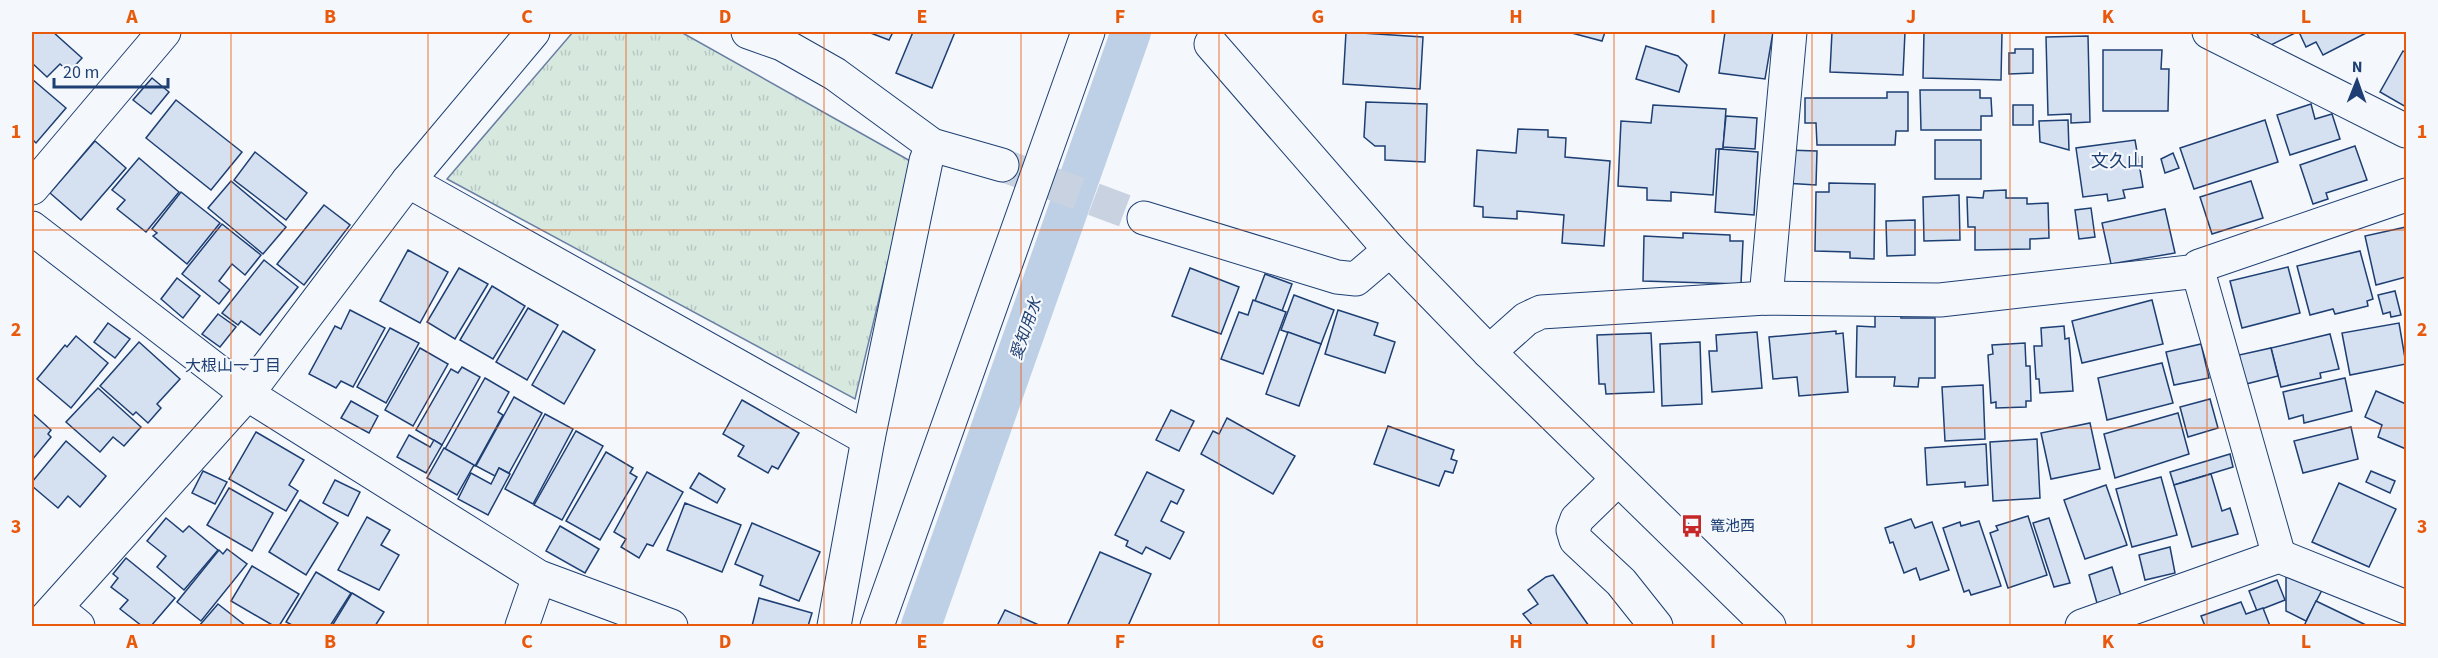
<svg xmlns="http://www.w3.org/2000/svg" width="2438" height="658" font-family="'Source Sans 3','Noto Sans JP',sans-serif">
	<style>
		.park { fill: url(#park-tufts); stroke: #687fa3; stroke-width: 1.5 }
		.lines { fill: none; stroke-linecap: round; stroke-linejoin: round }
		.canal { stroke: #bed0e5; stroke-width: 40 }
		.building { fill: #d5e0f0; stroke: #1d3f73; stroke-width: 1.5 }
		.street-tunnel { stroke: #c9d2e0; stroke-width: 33; stroke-dasharray: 33 16; stroke-linecap: butt }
		.street-casing { stroke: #1d3f73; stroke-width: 35 }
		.secondary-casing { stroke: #1d3f73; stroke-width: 35 }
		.street { stroke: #f4f7fb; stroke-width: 33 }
		.secondary { stroke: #f4f7fb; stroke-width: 33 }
		.grid { fill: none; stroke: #e8590c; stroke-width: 1.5; stroke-opacity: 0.55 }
		.labels { text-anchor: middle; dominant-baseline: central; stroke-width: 4.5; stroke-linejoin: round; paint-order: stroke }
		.poi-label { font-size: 15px; fill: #1d3f73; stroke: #f4f7fb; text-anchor: start }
		.water-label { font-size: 16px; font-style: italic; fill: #1d3f73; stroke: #f4f7fb }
		.neighbourhood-label { font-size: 16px; fill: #1d3f73; stroke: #f4f7fb }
		.quarter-label { font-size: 18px; fill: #1d3f73; stroke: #f4f7fb }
		.neatline { fill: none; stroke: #e8590c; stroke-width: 2 }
		.grid-label { font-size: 20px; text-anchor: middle; font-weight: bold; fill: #e8590c }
	</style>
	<defs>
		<pattern id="park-tufts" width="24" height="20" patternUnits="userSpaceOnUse" patternTransform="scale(1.5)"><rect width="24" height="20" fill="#d7e8df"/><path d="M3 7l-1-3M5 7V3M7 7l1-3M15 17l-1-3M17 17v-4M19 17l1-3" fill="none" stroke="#b8c8c3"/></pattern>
	</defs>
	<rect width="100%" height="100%" fill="#f4f7fb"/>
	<path class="park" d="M 573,32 L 681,32 L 912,162 L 855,399 L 447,179 Z"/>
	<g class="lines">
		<path class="canal" d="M 921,626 L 1131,32"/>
	</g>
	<g class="building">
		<path d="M 32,32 L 53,32 L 82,58 L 69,72 L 60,64 L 47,77 L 32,63 Z"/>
		<path d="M 868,32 L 893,32 L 889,40 Z"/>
		<path d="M 913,32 L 955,32 L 932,88 L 896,73 Z"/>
		<path d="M 1346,32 L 1423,37 L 1420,89 L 1343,84 Z"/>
		<path d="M 1568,32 L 1605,32 L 1602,41 Z"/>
		<path d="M 1725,32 L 1773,32 L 1765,79 L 1719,73 Z"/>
		<path d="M 1832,32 L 1905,32 L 1903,75 L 1830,72 Z"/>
		<path d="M 1924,32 L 2002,32 L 2001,80 L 1923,78 Z"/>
		<path d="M 2256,32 L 2294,32 L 2295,33 L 2265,48 Z"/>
		<path d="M 2299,32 L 2368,32 L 2323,55 L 2316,42 L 2306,47 Z"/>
		<path d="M 2088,36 L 2090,122 L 2071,123 L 2071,114 L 2048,115 L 2046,37 Z"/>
		<path d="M 1646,46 L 1678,56 L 1687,65 L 1679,92 L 1636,79 Z"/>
		<path d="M 2015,49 L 2033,49 L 2033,73 L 2009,74 L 2009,53 L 2015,53 Z"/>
		<path d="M 2103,50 L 2162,50 L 2161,69 L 2169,69 L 2168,111 L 2103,111 Z"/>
		<path d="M 2403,51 L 2406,53 L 2406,107 L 2380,92 Z"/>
		<path d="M 152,78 L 169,92 L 151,114 L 133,100 Z"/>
		<path d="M 32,79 L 66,108 L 36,143 L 32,139 Z"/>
		<path d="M 1920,90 L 1980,90 L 1980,98 L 1991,98 L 1992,116 L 1981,116 L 1981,130 L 1921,130 Z"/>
		<path d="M 1887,92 L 1908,92 L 1908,131 L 1896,131 L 1895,145 L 1817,145 L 1816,123 L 1805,123 L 1805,98 L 1887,98 Z"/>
		<path d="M 176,100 L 242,152 L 211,190 L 146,138 Z"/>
		<path d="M 1366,102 L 1427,104 L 1425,162 L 1385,160 L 1385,146 L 1375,146 L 1364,137 Z"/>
		<path d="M 2311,104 L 2315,119 L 2332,114 L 2340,139 L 2290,155 L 2277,115 Z"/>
		<path d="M 1653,105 L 1726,109 L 1723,149 L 1716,149 L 1713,195 L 1671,192 L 1671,201 L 1647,200 L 1647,188 L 1618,186 L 1621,121 L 1651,123 Z"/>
		<rect x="2013" y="105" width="20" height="20"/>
		<path d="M 1726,116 L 1757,118 L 1755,149 L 1723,147 Z"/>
		<path d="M 2068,120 L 2069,150 L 2040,142 L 2039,121 Z"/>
		<path d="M 2265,120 L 2278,162 L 2194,189 L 2180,148 Z"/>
		<path d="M 1518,129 L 1548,130 L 1548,137 L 1566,138 L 1565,157 L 1610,161 L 1604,246 L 1562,243 L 1564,215 L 1517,211 L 1517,219 L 1483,217 L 1483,207 L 1474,206 L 1477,150 L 1516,153 Z"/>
		<rect x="1935" y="140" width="46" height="39"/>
		<path d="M 2135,140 L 2143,187 L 2123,190 L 2125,198 L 2108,201 L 2107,194 L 2083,197 L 2076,148 Z"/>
		<path d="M 95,141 L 126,168 L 81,220 L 50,193 Z"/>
		<path d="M 2355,146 L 2367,180 L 2326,193 L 2328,199 L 2313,204 L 2300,165 Z"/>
		<path d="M 1719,149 L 1758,152 L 1754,215 L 1715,212 Z"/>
		<path d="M 1786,150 L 1817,151 L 1816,185 L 1784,183 Z"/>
		<path d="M 255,152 L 307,193 L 286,220 L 234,180 Z"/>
		<path d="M 2173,153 L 2179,168 L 2165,173 L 2161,159 Z"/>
		<path d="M 139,158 L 179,192 L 146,232 L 117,209 L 125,200 L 112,190 Z"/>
		<path d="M 231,181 L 286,227 L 263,254 L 208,208 Z"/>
		<path d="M 2251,181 L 2263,218 L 2212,234 L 2200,197 Z"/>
		<path d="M 1829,183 L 1875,184 L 1874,259 L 1850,258 L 1850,252 L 1815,251 L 1816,192 L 1829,192 Z"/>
		<path d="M 2006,190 L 2006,198 L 2027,198 L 2027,204 L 2048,203 L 2049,238 L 2030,239 L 2030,249 L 1975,250 L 1975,227 L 1968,227 L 1967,197 L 1983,198 L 1984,191 Z"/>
		<path d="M 181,192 L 220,223 L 187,264 L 153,236 L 157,233 L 152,229 Z"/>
		<path d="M 1959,195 L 1960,240 L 1924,241 L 1923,197 Z"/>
		<path d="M 324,205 L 350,225 L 304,285 L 277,264 Z"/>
		<path d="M 2091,208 L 2095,237 L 2079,239 L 2075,210 Z"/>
		<path d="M 2165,209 L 2175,253 L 2111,264 L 2102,223 Z"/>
		<path d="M 1915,220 L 1915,255 L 1887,256 L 1886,221 Z"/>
		<path d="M 222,224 L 261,255 L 245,275 L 232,264 L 219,281 L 230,290 L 219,304 L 182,274 Z"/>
		<path d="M 2406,227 L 2406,277 L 2376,285 L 2365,236 Z"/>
		<path d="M 1683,233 L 1730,235 L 1730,241 L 1743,241 L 1741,284 L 1643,281 L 1644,236 L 1683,238 Z"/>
		<path d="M 408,250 L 448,272 L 420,323 L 380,301 Z"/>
		<path d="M 2360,251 L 2373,299 L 2367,301 L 2368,306 L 2335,314 L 2333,309 L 2310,315 L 2297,266 Z"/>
		<path d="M 264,260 L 298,287 L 260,335 L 241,321 L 238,325 L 222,313 Z"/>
		<path d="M 2288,267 L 2300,313 L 2242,328 L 2230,281 Z"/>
		<path d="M 459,268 L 488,284 L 455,339 L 427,322 Z"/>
		<path d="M 1190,268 L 1239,287 L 1221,334 L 1172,316 Z"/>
		<path d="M 1265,274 L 1292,284 L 1282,311 L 1255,301 Z"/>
		<path d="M 177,278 L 200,296 L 183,318 L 161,299 Z"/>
		<path d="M 492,286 L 525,306 L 493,359 L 460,340 Z"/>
		<path d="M 2395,291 L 2401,315 L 2391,317 L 2390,312 L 2383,314 L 2378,295 Z"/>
		<path d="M 1294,295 L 1334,310 L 1321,344 L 1281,330 Z"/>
		<path d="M 1253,300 L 1286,312 L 1263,374 L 1221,359 L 1239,312 L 1248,315 Z"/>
		<path d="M 2152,300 L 2163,344 L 2082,363 L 2072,321 Z"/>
		<path d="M 528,308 L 558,325 L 527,380 L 496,362 Z"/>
		<path d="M 350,310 L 385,328 L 353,387 L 341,381 L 336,388 L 309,374 L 335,326 L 341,329 Z"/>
		<path d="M 1338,310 L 1378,323 L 1374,335 L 1395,342 L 1385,373 L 1325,354 Z"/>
		<path d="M 1875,312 L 1901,312 L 1901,318 L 1935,318 L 1935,378 L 1919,378 L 1918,387 L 1894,386 L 1895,377 L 1856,377 L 1857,326 L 1875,327 Z"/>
		<path d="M 218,314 L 236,327 L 220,347 L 202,334 Z"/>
		<path d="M 108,323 L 130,339 L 115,358 L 94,342 Z"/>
		<path d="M 2399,323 L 2406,364 L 2350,375 L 2342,333 Z"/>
		<path d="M 2064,326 L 2065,339 L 2069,338 L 2073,391 L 2040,393 L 2039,379 L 2036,379 L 2034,346 L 2042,346 L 2041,328 Z"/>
		<path d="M 390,328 L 419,343 L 386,403 L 357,387 Z"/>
		<path d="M 563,331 L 595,350 L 564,404 L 532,385 Z"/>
		<path d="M 1836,331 L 1836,334 L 1843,333 L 1848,392 L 1799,396 L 1797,377 L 1773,379 L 1769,337 Z"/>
		<path d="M 1288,332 L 1321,344 L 1299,406 L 1266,394 Z"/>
		<path d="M 1757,332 L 1762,388 L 1712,392 L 1709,351 L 1717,351 L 1716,335 Z"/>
		<path d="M 1651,333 L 1654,392 L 1606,394 L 1605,384 L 1599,384 L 1597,335 Z"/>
		<path d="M 2330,334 L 2339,369 L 2320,373 L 2321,378 L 2281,387 L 2271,348 Z"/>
		<path d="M 76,336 L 108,363 L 71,408 L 37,379 L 65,345 L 67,347 Z"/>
		<path d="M 139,342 L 180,379 L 157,404 L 161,408 L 148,423 L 136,412 L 133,415 L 100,386 Z"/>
		<path d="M 1700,342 L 1702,404 L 1662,406 L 1660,344 Z"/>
		<path d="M 2025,343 L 2026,366 L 2030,366 L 2031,401 L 2026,401 L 2026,407 L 1996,408 L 1996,402 L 1991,403 L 1988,355 L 1993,354 L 1992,345 Z"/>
		<path d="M 2201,344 L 2209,378 L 2174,385 L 2166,352 Z"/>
		<path d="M 420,348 L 448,364 L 413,426 L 385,410 Z"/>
		<path d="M 2271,348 L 2278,376 L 2246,384 L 2239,355 Z"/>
		<path d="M 2162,363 L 2173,403 L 2107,420 L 2098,378 Z"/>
		<path d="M 462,367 L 480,377 L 442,445 L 416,430 L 451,369 L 458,373 Z"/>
		<path d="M 485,378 L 509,392 L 498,412 L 503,415 L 475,466 L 445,449 Z"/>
		<path d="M 2345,378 L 2352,411 L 2304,423 L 2303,415 L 2289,419 L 2283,392 Z"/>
		<path d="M 1983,385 L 1985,439 L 1945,441 L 1942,387 Z"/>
		<path d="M 98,388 L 141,427 L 124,446 L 113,437 L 100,452 L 66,422 Z"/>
		<path d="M 2376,391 L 2406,404 L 2406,449 L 2378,437 L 2382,425 L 2365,417 Z"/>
		<path d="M 514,397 L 542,413 L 509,473 L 499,468 L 495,476 L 476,466 Z"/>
		<path d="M 2210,399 L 2218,428 L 2188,437 L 2180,407 Z"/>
		<path d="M 742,400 L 799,433 L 778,469 L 772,466 L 768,473 L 738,456 L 744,446 L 723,434 Z"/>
		<path d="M 351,401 L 378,416 L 369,433 L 341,418 Z"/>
		<path d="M 1171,410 L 1194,421 L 1179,451 L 1156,440 Z"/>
		<path d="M 32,413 L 51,430 L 48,434 L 51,437 L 32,460 Z"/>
		<path d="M 2178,413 L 2189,454 L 2115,478 L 2104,434 Z"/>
		<path d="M 545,414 L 573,429 L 533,504 L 505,489 Z"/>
		<path d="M 1227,418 L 1295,456 L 1273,494 L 1201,454 L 1213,431 L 1219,434 Z"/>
		<path d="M 2090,423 L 2100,469 L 2051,479 L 2041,433 Z"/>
		<path d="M 1388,426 L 1454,450 L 1451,459 L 1457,461 L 1453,473 L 1445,471 L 1439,486 L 1374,464 Z"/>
		<path d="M 2351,427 L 2358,459 L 2303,473 L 2294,441 Z"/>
		<path d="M 576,431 L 603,446 L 562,520 L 534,505 Z"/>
		<path d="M 256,432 L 304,460 L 289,485 L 298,491 L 286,511 L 229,479 Z"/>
		<path d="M 409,435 L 430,447 L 434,440 L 442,445 L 426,473 L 397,457 Z"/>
		<path d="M 2037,439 L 2040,498 L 1993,501 L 1990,442 Z"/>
		<path d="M 66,441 L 106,476 L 80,507 L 68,496 L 58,508 L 32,486 L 32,482 Z"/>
		<path d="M 1986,444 L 1988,485 L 1965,487 L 1965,482 L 1927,485 L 1925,448 Z"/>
		<path d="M 444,448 L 474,465 L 457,495 L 427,478 Z"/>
		<path d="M 606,452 L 633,468 L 630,473 L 637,477 L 600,540 L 566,521 Z"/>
		<path d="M 2230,454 L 2233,467 L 2174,485 L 2170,472 Z"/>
		<path d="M 499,468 L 510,474 L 488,515 L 458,499 L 471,473 L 491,484 Z"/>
		<path d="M 203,471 L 227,482 L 215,504 L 192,493 Z"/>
		<path d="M 2371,471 L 2395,481 L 2390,493 L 2366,482 Z"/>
		<path d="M 647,472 L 683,492 L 653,546 L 647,544 L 639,558 L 621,547 L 626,539 L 614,532 Z"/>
		<path d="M 1147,472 L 1184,490 L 1177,504 L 1171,501 L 1161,521 L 1184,532 L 1170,559 L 1146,547 L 1142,554 L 1126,546 L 1128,541 L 1115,535 Z"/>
		<path d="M 699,473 L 725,489 L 717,503 L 690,488 Z"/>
		<path d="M 2211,474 L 2222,511 L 2230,508 L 2238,534 L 2192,547 L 2174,485 Z"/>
		<path d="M 2161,477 L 2177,535 L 2132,547 L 2116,489 Z"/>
		<path d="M 335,480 L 360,492 L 348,516 L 323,503 Z"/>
		<path d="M 2339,483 L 2396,509 L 2369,567 L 2312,542 Z"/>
		<path d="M 2106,485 L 2127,545 L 2085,559 L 2064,500 Z"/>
		<path d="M 229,488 L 273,513 L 252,551 L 207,525 Z"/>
		<path d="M 300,500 L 338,523 L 306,575 L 269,552 Z"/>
		<path d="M 685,503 L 741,525 L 722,572 L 667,550 Z"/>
		<path d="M 2028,516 L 2047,575 L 2008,588 L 1990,533 L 1998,530 L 1996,526 Z"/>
		<path d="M 367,517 L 390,530 L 381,545 L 399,555 L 379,590 L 338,570 Z"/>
		<path d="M 166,518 L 183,532 L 189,526 L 218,550 L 184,590 L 157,567 L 166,556 L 147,541 Z"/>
		<path d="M 2049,518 L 2070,583 L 2054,587 L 2033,523 Z"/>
		<path d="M 1911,519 L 1915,528 L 1932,522 L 1949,570 L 1920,580 L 1916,568 L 1904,573 L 1893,542 L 1890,543 L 1885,528 Z"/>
		<path d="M 1979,521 L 2001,586 L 1971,595 L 1969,590 L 1964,592 L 1943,528 L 1960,522 L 1961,526 Z"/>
		<path d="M 752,523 L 820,552 L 799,601 L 760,585 L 763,576 L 735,564 Z"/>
		<path d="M 560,526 L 599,549 L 585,573 L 546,551 Z"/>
		<path d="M 2170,547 L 2175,573 L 2145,580 L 2139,555 Z"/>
		<path d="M 227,549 L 247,564 L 201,621 L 177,602 L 219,550 L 223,554 Z"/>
		<path d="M 1100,552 L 1151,574 L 1128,626 L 1067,626 Z"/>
		<path d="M 126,558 L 175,598 L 151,626 L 142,626 L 120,609 L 128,600 L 111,587 L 118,578 L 113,574 Z"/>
		<path d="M 252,566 L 299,594 L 279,626 L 274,626 L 231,601 Z"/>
		<path d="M 2112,567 L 2121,596 L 2097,603 L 2089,575 Z"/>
		<path d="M 316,572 L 351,593 L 330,626 L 294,626 L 286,622 Z"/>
		<path d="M 2286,572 L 2322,590 L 2306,621 L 2286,611 Z"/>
		<path d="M 1553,575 L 1589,626 L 1533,626 L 1523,614 L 1538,604 L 1528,590 L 1546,577 Z"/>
		<path d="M 2277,580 L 2285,600 L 2257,611 L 2249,591 Z"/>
		<path d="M 352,593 L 384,612 L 375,626 L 332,626 Z"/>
		<path d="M 759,598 L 812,613 L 808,626 L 752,626 Z"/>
		<path d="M 2316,601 L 2368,626 L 2304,626 Z"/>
		<path d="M 2241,602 L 2246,614 L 2263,608 L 2270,626 L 2205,626 L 2201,616 Z"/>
		<path d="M 218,604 L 246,626 L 199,626 Z"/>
		<path d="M 1005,610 L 1041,626 L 997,626 Z"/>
	</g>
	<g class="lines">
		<path class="street-tunnel" d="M 1002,165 L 1144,218"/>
		<g class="street-casing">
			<g id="street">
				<path d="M 748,32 L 782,44 L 835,74 L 932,145 L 1002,165"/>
				<path d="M 2209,32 L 2406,131"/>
				<path d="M 408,181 L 868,439"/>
				<path d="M 32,188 L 164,32"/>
				<path d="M 1144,218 L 1337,277 L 1356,279 L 1390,250"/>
				<path d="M 32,228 L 247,394 L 539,577 L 671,626"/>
				<path d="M 2198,271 L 2279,556"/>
				<path d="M 1766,298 L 1790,32"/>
				<path d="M 1489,352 L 1526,319 L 1541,312 L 1766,298 L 1940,300 L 2198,271 L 2199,266 L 2406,195"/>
				<path d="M 1618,479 L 1577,519 L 1573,530 L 1576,540 L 1621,582 L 1656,626"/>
				<path d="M 56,608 L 78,626"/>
				<path d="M 39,626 L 247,394 L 408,181 L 533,32"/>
				<path d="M 522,626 L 539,577"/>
				<path d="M 834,626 L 868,439 L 926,161 L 932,145"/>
				<path d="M 877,626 L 1088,32"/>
				<path d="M 2082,626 L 2279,556 L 2406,607"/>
			</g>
		</g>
		<g class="secondary-casing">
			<path id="secondary" d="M 1211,44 L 1390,250 L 1489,352 L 1769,626"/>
		</g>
		<use href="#street" class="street"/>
		<use href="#secondary" class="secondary"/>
	</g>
	<path class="grid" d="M 231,32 L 231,626M 428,32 L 428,626M 626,32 L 626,626M 824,32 L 824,626M 1021,32 L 1021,626M 1219,32 L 1219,626M 1417,32 L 1417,626M 1614,32 L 1614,626M 1812,32 L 1812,626M 2010,32 L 2010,626M 2207,32 L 2207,626M 32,230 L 2406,230M 32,428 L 2406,428"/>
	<defs>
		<g id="bus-bare" transform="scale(1.8)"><path d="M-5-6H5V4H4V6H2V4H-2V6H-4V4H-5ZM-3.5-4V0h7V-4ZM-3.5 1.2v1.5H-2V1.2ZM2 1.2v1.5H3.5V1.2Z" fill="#c62828" stroke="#f4f7fb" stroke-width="2.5" paint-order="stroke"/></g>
	</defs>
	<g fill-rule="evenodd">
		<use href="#bus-bare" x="1692" y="526"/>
	</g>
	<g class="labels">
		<g class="poi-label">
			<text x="1710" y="526">篭池西</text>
		</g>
		<g class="water-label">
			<text transform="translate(1026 329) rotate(-71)">愛知用水</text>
		</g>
		<g class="neighbourhood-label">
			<text x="233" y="366">大根山一丁目</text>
		</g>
		<g class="quarter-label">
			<text x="2118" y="161">文久山</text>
		</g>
	</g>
	<rect width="2438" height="658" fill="none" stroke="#f4f7fb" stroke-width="66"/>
	<g transform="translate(2357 81) rotate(1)" stroke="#f4f7fb" stroke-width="4.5" paint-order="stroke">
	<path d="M0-4.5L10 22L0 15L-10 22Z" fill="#1d3f73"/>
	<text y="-9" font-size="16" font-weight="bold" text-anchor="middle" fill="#1d3f73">N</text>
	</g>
	<path d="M54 78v9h114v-9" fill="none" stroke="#1d3f73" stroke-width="3"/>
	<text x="63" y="78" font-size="18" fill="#1d3f73" stroke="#f4f7fb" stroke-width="4.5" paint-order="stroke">20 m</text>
	<rect x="33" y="33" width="2372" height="592" class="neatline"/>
	<g class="grid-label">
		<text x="132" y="23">A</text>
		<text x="330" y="23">B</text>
		<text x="527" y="23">C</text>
		<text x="725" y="23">D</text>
		<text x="922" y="23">E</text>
		<text x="1120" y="23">F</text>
		<text x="1318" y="23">G</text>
		<text x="1516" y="23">H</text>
		<text x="1713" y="23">I</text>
		<text x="1911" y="23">J</text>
		<text x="2108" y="23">K</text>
		<text x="2306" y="23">L</text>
		<text x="16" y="138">1</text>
		<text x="2422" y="138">1</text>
		<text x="16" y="336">2</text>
		<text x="2422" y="336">2</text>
		<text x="16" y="533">3</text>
		<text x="2422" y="533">3</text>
		<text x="132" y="648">A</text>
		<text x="330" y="648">B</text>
		<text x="527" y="648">C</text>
		<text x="725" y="648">D</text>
		<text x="922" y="648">E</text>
		<text x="1120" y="648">F</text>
		<text x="1318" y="648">G</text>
		<text x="1516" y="648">H</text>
		<text x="1713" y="648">I</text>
		<text x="1911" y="648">J</text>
		<text x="2108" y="648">K</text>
		<text x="2306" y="648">L</text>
	</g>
</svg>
